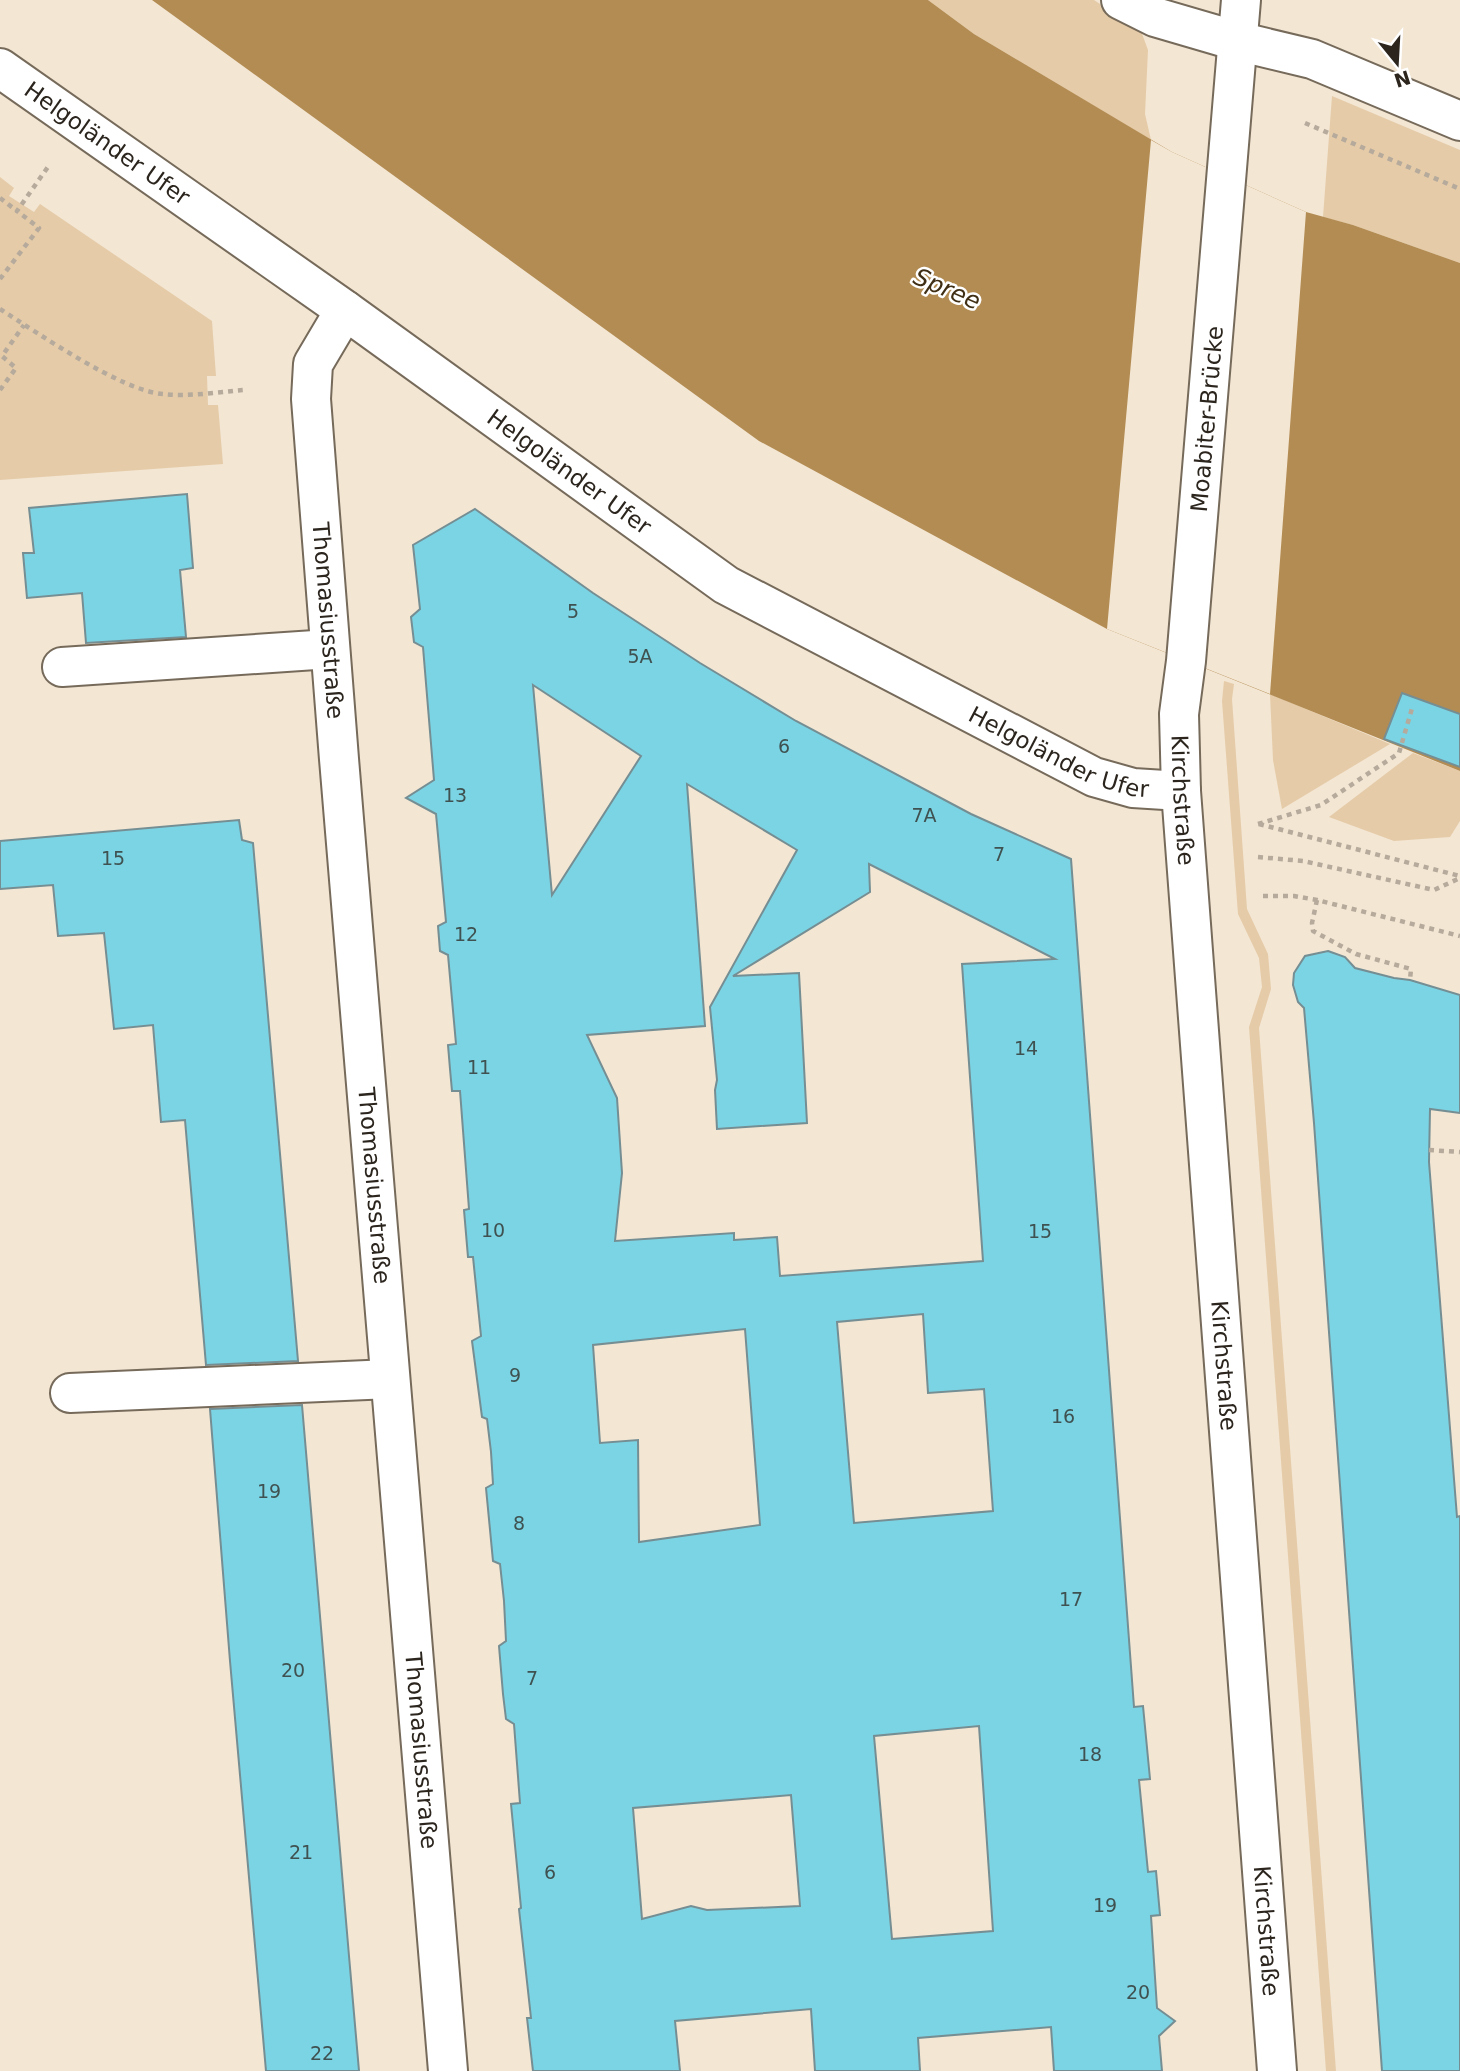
<svg xmlns="http://www.w3.org/2000/svg" width="1460" height="2071" font-family="'DejaVu Sans',sans-serif">
	<style>
		.green { fill: #e5cba8 }
		.water { fill: #b38c53 }
		.pier { fill: #f3e6d3 }
		.building { fill: #7bd4e4; stroke: #758e93; stroke-width: 2; fill-rule: evenodd }
		.lines { fill: none; stroke-linecap: round; stroke-linejoin: round }
		.minor-casing { stroke: #766a5a; stroke-width: 42 }
		.path { stroke: #b5aa9b; stroke-width: 4.5; stroke-dasharray: 5 5; stroke-linecap: butt }
		.minor { stroke: #fff; stroke-width: 38 }
		.labels { text-anchor: middle; dominant-baseline: central; stroke-width: 5; stroke-linejoin: round; paint-order: stroke }
		.number-label { font-size: 19px; fill: #3f5150 }
		.street-label { font-size: 23px; fill: #2b251e; stroke: #fff }
		.water-label { font-size: 24px; font-style: italic; fill: #402f15; stroke: #fff }
	</style>
	<rect width="100%" height="100%" fill="#f3e6d3"/>
	<g class="green">
		<path d="M 928,0 L 1094,0 L 1141,31 L 1148,50 L 1145,114 L 1151,140 L 974,34 Z"/>
		<path d="M 1332,96 L 1460,150 L 1460,263 L 1353,225 L 1323,217 Z"/>
		<path d="M 0,177 L 14,188 L 9,196 L 34,212 L 40,204 L 212,321 L 216,376 L 207,376 L 208,405 L 218,405 L 223,464 L 0,480 Z"/>
		<path d="M 1224,681 L 1234,684 L 1232,699 L 1247,909 L 1268,954 L 1271,989 L 1259,1028 L 1336,2071 L 1326,2071 L 1249,1027 L 1262,987 L 1259,958 L 1238,914 L 1222,701 Z"/>
		<path d="M 1270,694 L 1390,744 L 1282,809 L 1273,760 Z"/>
		<path d="M 1413,753 L 1460,771 L 1460,821 L 1450,837 L 1394,841 L 1329,817 Z"/>
	</g>
	<path class="water" d="M 152,0 L 928,0 L 974,34 L 1172,152 L 1306,212 L 1353,225 L 1460,263 L 1460,771 L 1107,629 L 759,441 Z"/>
	<path class="pier" d="M 1151,140 L 1172,152 L 1306,212 L 1270,694 L 1107,629 Z"/>
	<g class="building">
		<path d="M 187,494 L 193,568 L 180,570 L 186,637 L 86,643 L 82,593 L 27,598 L 23,553 L 34,553 L 29,508 Z"/>
		<path d="M 475,509 L 593,593 L 700,663 L 796,721 L 971,814 L 1071,859 L 1134,1707 L 1143,1706 L 1150,1779 L 1139,1780 L 1148,1872 L 1156,1871 L 1160,1915 L 1151,1916 L 1157,2008 L 1175,2021 L 1159,2036 L 1162,2071 L 1054,2071 L 1051,2027 L 918,2038 L 920,2071 L 815,2071 L 811,2009 L 675,2021 L 680,2071 L 533,2071 L 527,2018 L 531,2018 L 519,1909 L 521,1908 L 511,1804 L 520,1803 L 514,1724 L 506,1719 L 503,1694 L 499,1646 L 506,1641 L 504,1601 L 500,1564 L 493,1561 L 486,1488 L 493,1484 L 491,1452 L 487,1419 L 482,1417 L 472,1341 L 481,1336 L 473,1257 L 468,1257 L 464,1210 L 469,1209 L 460,1091 L 452,1091 L 450,1069 L 448,1045 L 456,1044 L 448,955 L 440,951 L 438,926 L 446,922 L 436,814 L 406,798 L 434,780 L 423,647 L 414,642 L 411,617 L 420,609 L 413,545 ZM 533,685 L 641,756 L 552,895 ZM 687,784 L 797,850 L 710,1007 L 717,1080 L 715,1090 L 717,1129 L 807,1123 L 799,973 L 733,976 L 870,892 L 869,864 L 1055,959 L 962,964 L 983,1261 L 780,1276 L 777,1237 L 734,1240 L 734,1233 L 615,1241 L 622,1173 L 617,1098 L 587,1035 L 705,1026 ZM 923,1314 L 928,1393 L 984,1389 L 993,1511 L 854,1523 L 837,1322 ZM 745,1329 L 760,1525 L 639,1542 L 638,1440 L 600,1443 L 593,1345 ZM 979,1726 L 993,1931 L 892,1939 L 874,1736 ZM 791,1795 L 800,1906 L 707,1910 L 691,1906 L 642,1919 L 633,1808 Z"/>
		<path d="M 1402,693 L 1460,714 L 1460,767 L 1384,739 Z"/>
		<path d="M 239,820 L 242,840 L 253,843 L 298,1361 L 206,1365 L 185,1120 L 161,1122 L 153,1025 L 114,1029 L 104,933 L 58,936 L 53,885 L 0,889 L 0,841 Z"/>
		<path d="M 1328,951 L 1345,957 L 1355,968 L 1394,978 L 1410,980 L 1460,995 L 1460,1113 L 1430,1109 L 1429,1162 L 1457,1517 L 1460,1516 L 1460,2071 L 1382,2071 L 1314,1123 L 1304,1008 L 1298,1002 L 1293,985 L 1294,973 L 1305,956 Z"/>
		<path d="M 302,1405 L 349,1956 L 359,2071 L 266,2071 L 230,1661 L 210,1409 Z"/>
	</g>
	<g class="lines">
		<g class="minor-casing">
			<g id="minor">
				<path d="M 1121,0 L 1155,17 L 1237,41 L 1312,59 L 1460,121"/>
				<path id="s1" d="M 1241,0 L 1186,661 L 1179,714 L 1181,791 L 1277,2071"/>
				<path id="s2" d="M 0,68 L 345,310 L 726,585 L 1094,777 L 1133,788 L 1181,791"/>
				<path id="s3" d="M 345,310 L 313,364 L 311,399 L 339,759 L 448,2071"/>
				<path d="M 62,667 L 330,649"/>
				<path d="M 70,1393 L 390,1379"/>
			</g>
		</g>
		<g class="path">
			<path d="M 1305,123 L 1460,189"/>
			<path d="M 0,198 L 17,211"/>
			<path d="M 0,279 L 39,228 L 17,211 L 50,164"/>
			<path d="M 0,309 C 38,333 121,391 163,394 C 189,397 218,392 244,390"/>
			<path d="M 0,390 L 16,368 L 2,356 L 24,325"/>
			<path d="M 1258,824 L 1321,805 L 1399,753 L 1413,705"/>
			<path d="M 1259,824 L 1460,876"/>
			<path d="M 1258,857 L 1303,861 L 1434,890 L 1460,878"/>
			<path d="M 1263,896 L 1294,896 L 1317,900 L 1460,936"/>
			<path d="M 1317,900 L 1312,923 L 1313,931 L 1356,954 L 1411,969 L 1410,980"/>
			<path d="M 1429,1150 L 1460,1152"/>
		</g>
		<use href="#minor" class="minor"/>
	</g>
	<g class="labels">
		<g class="number-label">
			<text x="573" y="611">5</text>
			<text x="640" y="656">5A</text>
			<text x="784" y="746">6</text>
			<text x="455" y="795">13</text>
			<text x="924" y="815">7A</text>
			<text x="999" y="854">7</text>
			<text x="113" y="858">15</text>
			<text x="466" y="934">12</text>
			<text x="1026" y="1048">14</text>
			<text x="479" y="1067">11</text>
			<text x="493" y="1230">10</text>
			<text x="1040" y="1231">15</text>
			<text x="515" y="1375">9</text>
			<text x="1063" y="1416">16</text>
			<text x="269" y="1491">19</text>
			<text x="519" y="1523">8</text>
			<text x="1071" y="1599">17</text>
			<text x="293" y="1670">20</text>
			<text x="532" y="1678">7</text>
			<text x="1090" y="1754">18</text>
			<text x="301" y="1852">21</text>
			<text x="550" y="1872">6</text>
			<text x="1105" y="1905">19</text>
			<text x="1138" y="1992">20</text>
			<text x="322" y="2053">22</text>
		</g>
		<g class="street-label">
			<text stroke="none"><textPath href="#s2" startOffset="131">Helgoländer Ufer</textPath></text>
			<text transform="translate(1207 419) rotate(-85)">Moabiter-Brücke</text>
			<text stroke="none"><textPath href="#s2" startOffset="698">Helgoländer Ufer</textPath></text>
			<text stroke="none"><textPath href="#s3" startOffset="320">Thomasiusstraße</textPath></text>
			<text stroke="none"><textPath href="#s2" startOffset="1265">Helgoländer Ufer</textPath></text>
			<text stroke="none"><textPath href="#s1" startOffset="803">Kirchstraße</textPath></text>
			<text stroke="none"><textPath href="#s3" startOffset="887">Thomasiusstraße</textPath></text>
			<text stroke="none"><textPath href="#s1" startOffset="1370">Kirchstraße</textPath></text>
			<text stroke="none"><textPath href="#s3" startOffset="1454">Thomasiusstraße</textPath></text>
			<text stroke="none"><textPath href="#s1" startOffset="1937">Kirchstraße</textPath></text>
		</g>
		<g class="water-label">
			<text transform="translate(947 289) rotate(23)">Spree</text>
		</g>
	</g>
	<g transform="translate(1397 63) rotate(162)" stroke="#ffffff" stroke-width="5" paint-order="stroke">
	<path d="M0-5L12 26L0 18L-12 26Z" fill="#2b251e"/>
	<text y="-10" font-size="19" font-weight="bold" text-anchor="middle" fill="#2b251e">N</text>
	</g>
</svg>
